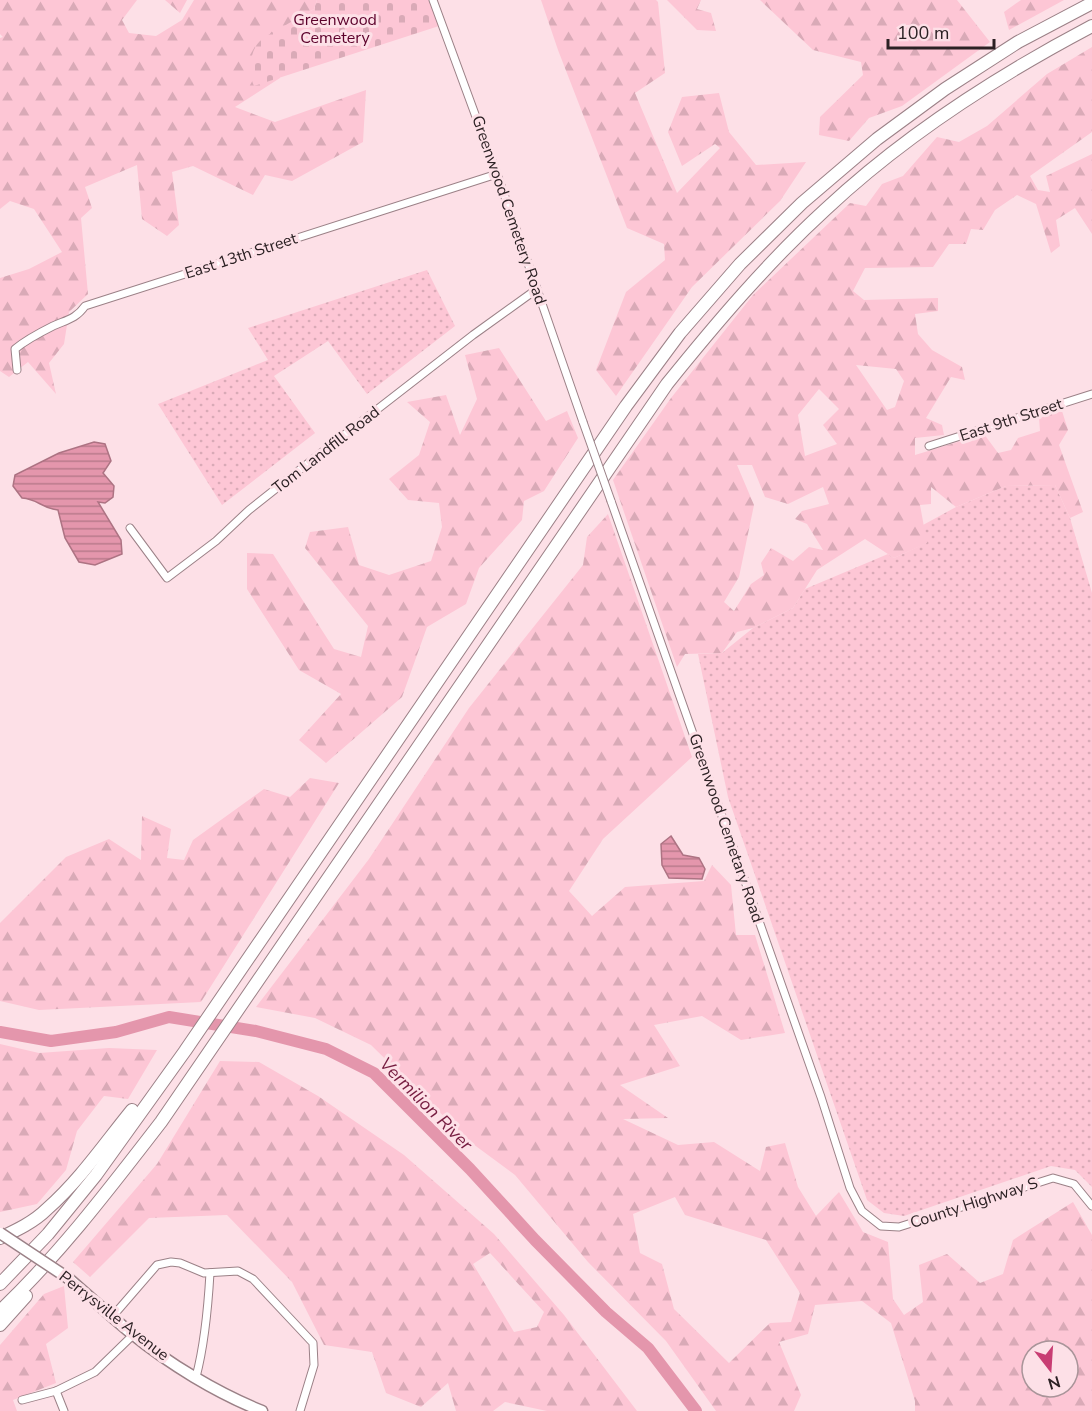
<svg xmlns="http://www.w3.org/2000/svg" width="1092" height="1411" font-family="'Nunito Sans',sans-serif">
	<style>
		.grass { fill: url(#grass-dots) }
		.forest { fill: url(#forest-firs); fill-rule: evenodd }
		.cemetery { fill: url(#cemetery-stones) }
		.water { fill: url(#water-rules); stroke: #ad7383; stroke-width: 1.5 }
		.lines { fill: none; stroke-linecap: round; stroke-linejoin: round }
		.river { stroke: #e496ac; stroke-width: 12 }
		.street-casing { stroke: #9b8187; stroke-width: 9 }
		.secondary-casing { stroke: #9b8187; stroke-width: 13 }
		.highway-casing { stroke: #9b8187; stroke-width: 14 }
		.street { stroke: #fff; stroke-width: 7 }
		.secondary { stroke: #fff; stroke-width: 10 }
		.highway { stroke: #fff; stroke-width: 12 }
		.street-bridge-casing { stroke: #9b8187; stroke-width: 9; stroke-linecap: butt }
		.secondary-bridge-casing { stroke: #9b8187; stroke-width: 13; stroke-linecap: butt }
		.street-bridge { stroke: #fff; stroke-width: 7 }
		.secondary-bridge { stroke: #fff; stroke-width: 10 }
		.labels { text-anchor: middle; dominant-baseline: central; stroke-width: 6; stroke-linejoin: round; paint-order: stroke }
		.park-label { font-size: 16px; fill: #5b002b; stroke: #fde0e7 }
		.street-label { font-size: 16px; fill: #2c2124; stroke: #fde0e7 }
		.water-label { font-size: 18px; font-style: italic; fill: #761c40; stroke: #fde0e7 }
	</style>
	<defs>
		<pattern id="grass-dots" width="8" height="8" patternUnits="userSpaceOnUse" patternTransform="scale(1.5)"><rect width="8" height="8" fill="#fdc6d5"/><path d="M2 2h.1M6 6h.1" fill="none" stroke="#d9aab7" stroke-width="1.8" stroke-linecap="round"/></pattern>
		<pattern id="forest-firs" width="22" height="20" patternUnits="userSpaceOnUse" patternTransform="scale(1.5)"><rect width="22" height="20" fill="#fdc6d5"/><path d="M5 1l3.5 6h-7zM16 11l3.5 6h-7z" fill="#d9aab7"/></pattern>
		<pattern id="cemetery-stones" width="16" height="16" patternUnits="userSpaceOnUse" patternTransform="scale(1.5)"><rect width="16" height="16" fill="#fdc6d5"/><path d="M2 7V4a2 2 0 0 1 4 0v3zM10 15v-3a2 2 0 0 1 4 0v3z" fill="#d9aab7"/></pattern>
		<pattern id="water-rules" width="6" height="5" patternUnits="userSpaceOnUse" patternTransform="scale(1.5)"><rect width="6" height="5" fill="#e496ac"/><path d="M0 2.5h6" fill="none" stroke="#b97a8c"/></pattern>
	</defs>
	<rect width="100%" height="100%" fill="#fde0e7"/>
	<g class="grass">
		<path d="M 427,270 L 455,326 L 367,394 L 328,341 L 274,376 L 315,433 L 222,505 L 158,404 L 268,360 L 248,328 Z"/>
		<path d="M 1055,485 L 1070,518 L 1092,593 L 1092,1187 L 1075,1170 L 1051,1166 L 904,1216 L 884,1213 L 867,1200 L 728,797 L 698,654 L 722,653 L 753,628 L 793,608 L 805,589 L 888,554 L 894,558 L 926,543 L 923,525 L 956,507 L 1006,486 Z"/>
	</g>
	<g class="forest">
		<path d="M 0,0 L 137,0 L 122,20 L 129,33 L 156,36 L 182,20 L 194,0 L 317,0 L 314,9 L 283,28 L 280,78 L 235,107 L 275,122 L 366,90 L 363,142 L 292,181 L 265,175 L 253,195 L 193,166 L 172,172 L 179,225 L 167,236 L 142,219 L 137,165 L 85,187 L 92,208 L 81,218 L 88,294 L 69,312 L 64,344 L 49,363 L 56,394 L 28,362 L 9,377 L 0,371 L 0,278 L 29,269 L 62,252 L 34,209 L 10,201 L 0,209 L 0,38 L 3,37 L 0,34 Z"/>
		<path d="M 165,0 L 187,0 L 180,13 Z"/>
		<path d="M 541,0 L 656,0 L 658,2 L 665,73 L 635,93 L 677,193 L 720,148 L 715,144 L 682,166 L 668,132 L 682,97 L 719,93 L 729,132 L 756,165 L 806,162 L 780,201 L 692,287 L 616,396 L 596,370 L 626,292 L 665,260 L 664,244 L 627,228 L 558,50 Z"/>
		<path d="M 667,0 L 701,0 L 697,9 L 711,13 L 716,31 L 697,30 Z"/>
		<path d="M 760,0 L 957,0 L 990,42 L 902,106 L 869,118 L 849,141 L 819,135 L 820,117 L 863,75 L 861,62 L 813,50 Z"/>
		<path d="M 1021,0 L 1064,0 L 1009,30 L 1004,12 Z"/>
		<path d="M 1092,47 L 1092,132 L 1030,176 L 1038,190 L 1050,192 L 1046,176 L 1092,154 L 1092,234 L 1075,208 L 1056,220 L 1060,246 L 1051,253 L 1036,204 L 1017,195 L 995,210 L 983,230 L 971,229 L 966,244 L 949,244 L 933,267 L 865,268 L 853,291 L 864,300 L 938,298 L 938,311 L 915,314 L 918,334 L 932,350 L 962,367 L 965,380 L 951,377 L 926,418 L 942,425 L 944,435 L 915,438 L 915,455 L 984,434 L 998,453 L 1011,450 L 1018,438 L 1040,431 L 1039,418 L 1062,411 L 1068,430 L 1059,445 L 1083,512 L 1070,518 L 1055,485 L 1006,486 L 956,507 L 931,487 L 931,504 L 920,505 L 927,543 L 894,558 L 865,539 L 817,570 L 793,608 L 753,628 L 737,632 L 722,653 L 685,654 L 677,667 L 613,480 L 671,398 L 753,295 L 850,203 L 866,206 L 882,184 L 903,176 L 937,137 L 959,142 L 987,126 L 1047,74 ZM 856,365 L 896,369 L 904,381 L 895,407 L 887,410 ZM 819,389 L 839,409 L 823,425 L 837,444 L 805,456 L 798,415 ZM 737,465 L 752,465 L 765,497 L 788,504 L 823,487 L 829,504 L 802,511 L 795,519 L 807,524 L 823,550 L 809,547 L 793,561 L 771,548 L 761,563 L 764,575 L 751,584 L 734,611 L 724,602 L 739,577 L 754,505 Z"/>
		<path d="M 499,348 L 546,421 L 567,411 L 578,438 L 544,491 L 524,501 L 522,520 L 479,568 L 466,604 L 427,627 L 402,697 L 326,763 L 299,740 L 341,694 L 299,670 L 247,589 L 247,553 L 273,554 L 334,649 L 361,657 L 368,626 L 305,548 L 310,532 L 348,527 L 359,565 L 389,575 L 431,561 L 442,527 L 439,503 L 408,500 L 389,479 L 419,455 L 430,422 L 407,402 L 446,395 L 460,435 L 477,399 L 465,355 Z"/>
		<path d="M 608,514 L 692,757 L 603,839 L 569,891 L 592,916 L 625,887 L 704,881 L 712,865 L 731,885 L 736,935 L 755,935 L 785,1033 L 741,1040 L 702,1016 L 654,1025 L 680,1066 L 620,1085 L 668,1118 L 623,1119 L 678,1145 L 714,1142 L 760,1171 L 766,1147 L 785,1143 L 798,1187 L 816,1216 L 839,1192 L 863,1232 L 888,1242 L 893,1299 L 904,1315 L 923,1302 L 919,1265 L 947,1254 L 980,1283 L 1003,1274 L 1013,1240 L 1073,1202 L 1092,1235 L 1092,1411 L 915,1411 L 915,1401 L 891,1323 L 862,1301 L 815,1305 L 808,1334 L 779,1342 L 801,1395 L 794,1411 L 716,1411 L 666,1341 L 588,1262 L 515,1175 L 469,1141 L 371,1045 L 315,1018 L 256,1007 L 369,859 L 469,708 L 583,565 L 587,537 ZM 675,1197 L 685,1215 L 766,1240 L 800,1293 L 791,1322 L 770,1323 L 729,1363 L 674,1309 L 662,1264 L 640,1253 L 633,1214 ZM 1032,1351 L 1068,1351 L 1068,1387 L 1032,1387 Z"/>
		<path d="M 310,778 L 339,783 L 201,1002 L 39,1010 L 0,1001 L 0,923 L 66,857 L 109,839 L 141,860 L 142,816 L 171,829 L 167,858 L 184,860 L 193,840 L 264,789 L 290,797 Z"/>
		<path d="M 0,1044 L 39,1053 L 109,1048 L 157,1050 L 128,1099 L 104,1096 L 77,1131 L 66,1170 L 37,1204 L 0,1212 Z"/>
		<path d="M 220,1061 L 259,1062 L 318,1096 L 404,1155 L 494,1234 L 564,1315 L 637,1411 L 547,1411 L 505,1402 L 493,1411 L 456,1411 L 448,1383 L 421,1407 L 386,1393 L 372,1352 L 324,1345 L 292,1282 L 227,1215 L 149,1218 L 90,1277 L 73,1262 L 157,1164 ZM 490,1253 L 544,1312 L 537,1327 L 514,1332 L 473,1264 Z"/>
		<path d="M 64,1286 L 68,1328 L 46,1344 L 56,1383 L 13,1400 L 17,1411 L 0,1411 L 0,1345 L 44,1294 Z"/>
	</g>
	<path class="cemetery" d="M 317,0 L 430,0 L 439,26 L 254,86 C 248,73 249,52 260,41 C 272,31 300,18 314,9 Z"/>
	<g class="water">
		<path d="M 94,442 L 105,444 L 111,461 L 103,473 L 114,486 L 113,497 L 105,503 L 98,502 L 121,540 L 122,554 L 95,565 L 79,562 L 65,538 L 58,510 C 41,508 38,499 22,498 L 13,486 L 15,475 L 59,453 Z"/>
		<path d="M 671,836 L 683,855 L 699,858 L 705,869 L 702,879 L 669,878 L 662,865 L 661,844 Z"/>
	</g>
	<g class="lines">
		<path class="river" d="M 0,1032 L 51,1041 L 116,1032 L 169,1017 L 256,1031 L 326,1049 L 374,1073 L 470,1169 L 535,1240 L 606,1312 L 648,1348 L 696,1411"/>
		<g class="street-casing">
			<g id="street">
				<path d="M 433,0 L 497,174 L 583,422"/>
				<path d="M 17,370 L 15,349 C 27,339 39,333 53,326 C 66,320 76,319 85,306 L 497,174"/>
				<path d="M 929,446 L 1092,394"/>
				<path d="M 611,501 L 821,1097 L 850,1188 L 862,1211 L 881,1226 L 899,1227 L 1053,1178 L 1074,1184 L 1092,1206"/>
				<path d="M 130,528 L 167,578 L 216,541 L 249,510 L 321,453 L 473,335 L 537,289"/>
				<path d="M 112,1317 L 157,1265 L 171,1262 L 180,1263 L 204,1273 L 238,1271 L 253,1279 L 313,1343 L 314,1365 L 300,1411"/>
				<path d="M 196,1377 C 205,1343 208,1308 210,1273"/>
				<path d="M 56,1391 L 64,1411"/>
				<path d="M 22,1400 L 56,1391 L 95,1372 L 133,1335"/>
			</g>
		</g>
		<g class="secondary-casing">
			<path id="secondary" d="M 68,1278 C 89,1296 109,1315 131,1333 C 169,1364 217,1393 262,1411"/>
		</g>
		<g class="highway-casing">
			<g id="highway">
				<path d="M 0,1238 C 17,1230 34,1222 47,1209 C 80,1180 105,1143 132,1110"/>
				<path d="M 0,1284 L 48,1234 L 96,1175 L 185,1051 L 626,406 L 680,333 L 740,264 L 802,203 L 877,139 L 945,89 L 1018,42 L 1092,3"/>
				<path d="M 0,1311 C 60,1254 110,1188 161,1122 L 667,384 C 717,322 768,262 826,209 C 905,135 997,76 1092,26"/>
				<path d="M 0,1325 L 26,1296"/>
			</g>
		</g>
		<use href="#street" class="street"/>
		<use href="#secondary" class="secondary"/>
		<use href="#highway" class="highway"/>
		<g class="street-bridge-casing">
			<path id="street-bridge" d="M 583,422 L 611,501"/>
		</g>
		<g class="secondary-bridge-casing">
			<path id="secondary-bridge" d="M 0,1233 L 68,1278"/>
		</g>
		<use href="#street-bridge" class="street-bridge"/>
		<use href="#secondary-bridge" class="secondary-bridge"/>
	</g>
	<g class="labels">
		<g class="park-label">
			<text x="335" y="20">Greenwood<tspan x="335" dy="18">Cemetery</tspan></text>
		</g>
		<g class="street-label">
			<text transform="translate(509 210) rotate(71)">Greenwood Cemetery Road</text>
			<text transform="translate(241 256) rotate(-18)">East 13th Street</text>
			<text transform="translate(1011 420) rotate(-18)">East 9th Street</text>
			<text transform="translate(326 450) rotate(-38)">Tom Landfill Road</text>
			<text transform="translate(726 828) rotate(71)">Greenwood Cemetary Road</text>
			<text transform="translate(974 1203) rotate(-18)">County Highway S</text>
			<text transform="translate(114 1316) rotate(38)">Perrysville Avenue</text>
		</g>
		<g class="water-label">
			<text transform="translate(426 1104) rotate(45)">Vermilion River</text>
		</g>
	</g>
	<g transform="translate(1050 1369) rotate(163)"><circle r="28" fill="#fde0e7" stroke="#a99499" stroke-width="1.5"/>
	<path d="M0-4.5L10 22L0 15L-10 22Z" fill="#c83d73"/>
	<text y="-9" font-size="16" font-weight="bold" text-anchor="middle" fill="#2c2124">N</text>
	</g>
	<path d="M888 39v9h106v-9" fill="none" stroke="#2c2124" stroke-width="3"/>
	<text x="897" y="39" font-size="18" fill="#2c2124" stroke="#fde0e7" stroke-width="4.5" paint-order="stroke">100 m</text>
</svg>
